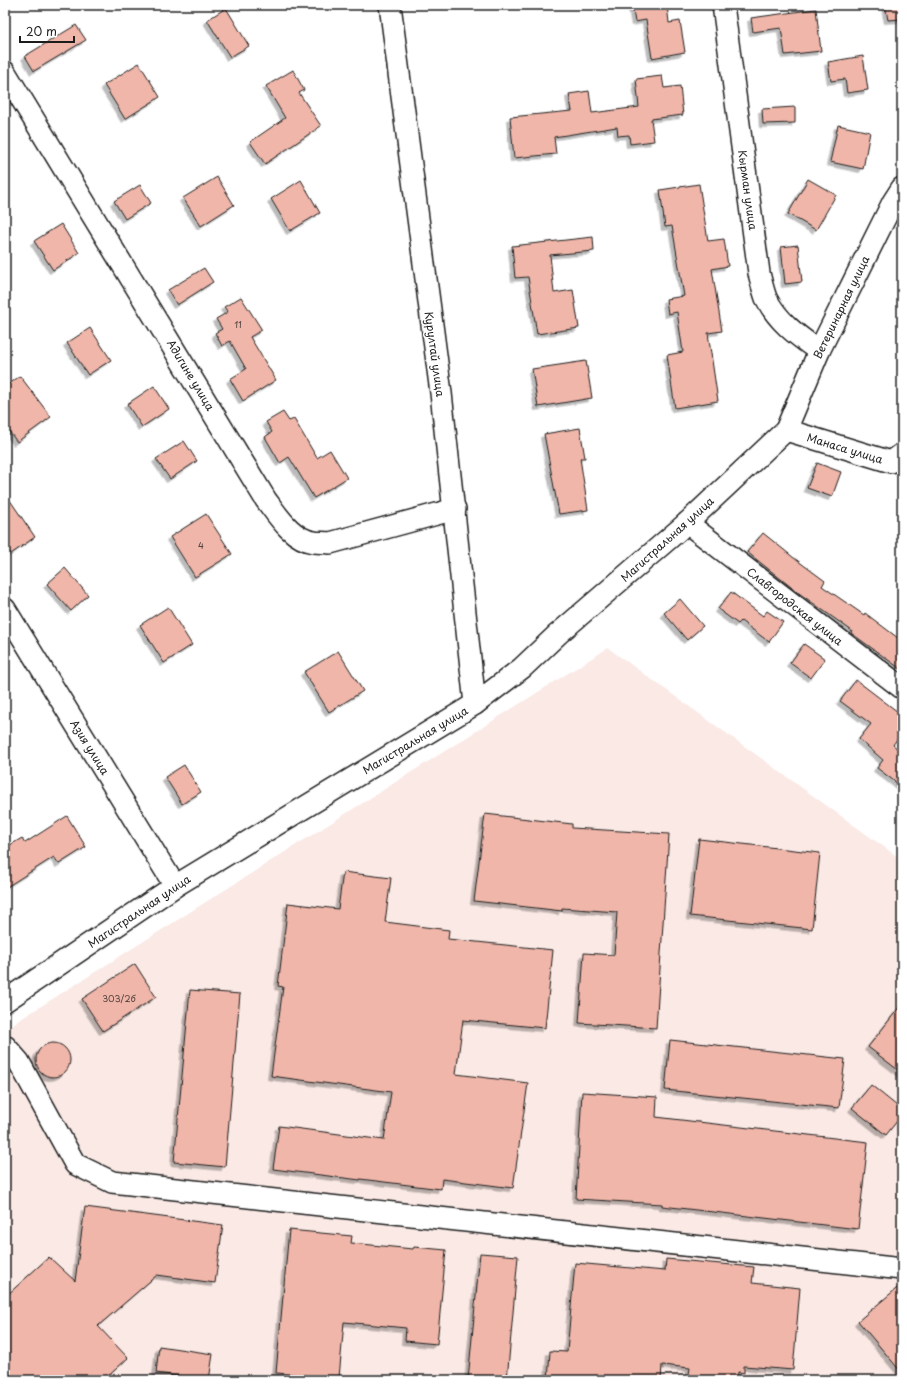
<svg xmlns="http://www.w3.org/2000/svg" width="907" height="1385" font-family="'Playpen Sans',sans-serif">
	<style>
		.built { fill: #fae9e5 }
		.building { fill: #f0b6a9; stroke: #1c1c1c; filter: url(#shadow) }
		.lines { fill: none; stroke-linecap: round; stroke-linejoin: round }
		.street-casing { stroke: #1c1c1c; stroke-width: 24 }
		.street { stroke: #fff; stroke-width: 21 }
		.labels { text-anchor: middle; dominant-baseline: central; stroke-width: 3; stroke-linejoin: round; paint-order: stroke }
		.number-label { font-size: 9px; fill: #51423f }
		.street-label { font-size: 11px; fill: #1c1c1c; stroke: #fff }
	</style>
	<defs>
		<filter id="shadow"><feDropShadow dx="-3.5" dy="3.5" stdDeviation="0" flood-color="#0004"/></filter>
	</defs>
	<rect width="100%" height="100%" fill="#fff"/>
	<filter id="ink" filterUnits="userSpaceOnUse"><feTurbulence type="fractalNoise" baseFrequency=".025" numOctaves="2"/><feDisplacementMap in="SourceGraphic" scale="8" xChannelSelector="R" yChannelSelector="G"/><feConvolveMatrix kernelMatrix="1 2 1 2 8 2 1 2 1" color-interpolation-filters="sRGB"/></filter>
	<g filter="url(#ink)">
		<path class="built" d="M 608,648 L 902,860 L 902,1380 L 5,1380 L 5,1029 Z"/>
		<g class="building">
			<path d="M 632,5 L 667,5 L 669,23 L 680,21 L 685,52 L 652,58 L 646,20 L 635,22 Z"/>
			<path d="M 885,5 L 902,5 L 902,19 L 888,20 Z"/>
			<path d="M 226,8 L 249,46 L 230,57 L 207,20 Z"/>
			<path d="M 816,9 L 821,51 L 785,55 L 781,28 L 753,32 L 751,18 Z"/>
			<path d="M 76,25 L 86,40 L 34,71 L 25,56 Z"/>
			<path d="M 863,56 L 868,90 L 847,93 L 845,79 L 831,81 L 828,62 Z"/>
			<path d="M 139,63 L 160,97 L 125,119 L 104,85 Z"/>
			<path d="M 293,70 L 304,90 L 299,93 L 321,126 L 265,164 L 250,142 L 285,118 L 266,86 Z"/>
			<path d="M 662,76 L 664,88 L 680,86 L 683,115 L 651,119 L 654,141 L 630,144 L 629,135 L 618,136 L 617,127 L 554,137 L 556,154 L 514,158 L 510,117 L 572,111 L 569,94 L 589,91 L 592,113 L 639,107 L 636,79 Z"/>
			<path d="M 795,107 L 795,123 L 763,124 L 762,109 Z"/>
			<path d="M 838,125 L 870,132 L 863,169 L 830,162 Z"/>
			<path d="M 217,177 L 234,205 L 201,226 L 183,198 Z"/>
			<path d="M 808,179 L 836,195 L 816,230 L 788,214 Z"/>
			<path d="M 301,180 L 320,213 L 290,231 L 271,199 Z"/>
			<path d="M 699,184 L 708,241 L 724,239 L 728,266 L 712,269 L 722,331 L 708,333 L 718,401 L 675,408 L 667,355 L 683,352 L 677,312 L 668,314 L 666,299 L 684,296 L 672,226 L 665,227 L 660,190 Z"/>
			<path d="M 140,185 L 151,203 L 125,219 L 114,201 Z"/>
			<path d="M 61,224 L 79,253 L 53,270 L 34,241 Z"/>
			<path d="M 593,237 L 594,251 L 550,255 L 554,293 L 573,290 L 579,328 L 537,334 L 528,277 L 515,278 L 512,246 Z"/>
			<path d="M 798,245 L 802,282 L 785,284 L 781,247 Z"/>
			<path d="M 204,268 L 213,282 L 177,305 L 168,290 Z"/>
			<path d="M 241,297 L 262,330 L 250,337 L 276,380 L 243,401 L 230,379 L 246,369 L 230,341 L 222,346 L 215,333 L 222,329 L 216,319 L 228,312 L 224,307 Z"/>
			<path d="M 90,328 L 111,360 L 88,375 L 67,343 Z"/>
			<path d="M 586,361 L 592,398 L 538,407 L 532,369 Z"/>
			<path d="M 20,376 L 51,417 L 17,442 L 5,426 L 5,387 Z"/>
			<path d="M 154,386 L 169,409 L 142,427 L 127,404 Z"/>
			<path d="M 283,412 L 289,421 L 294,419 L 317,458 L 330,450 L 347,478 L 314,498 L 289,457 L 280,463 L 265,437 L 272,432 L 266,422 Z"/>
			<path d="M 580,428 L 585,458 L 580,458 L 588,510 L 559,514 L 544,434 Z"/>
			<path d="M 184,441 L 197,461 L 170,479 L 156,459 Z"/>
			<path d="M 817,463 L 841,472 L 832,497 L 807,488 Z"/>
			<path d="M 5,493 L 35,537 L 11,554 L 5,545 Z"/>
			<path d="M 206,514 L 232,554 L 195,577 L 170,537 Z"/>
			<path d="M 763,533 L 794,558 L 825,581 L 822,586 L 864,615 L 865,613 L 902,641 L 902,670 L 851,633 L 852,631 L 796,591 L 747,552 Z"/>
			<path d="M 65,568 L 88,595 L 71,611 L 47,584 Z"/>
			<path d="M 731,592 L 763,616 L 767,611 L 783,622 L 769,642 L 741,621 L 738,624 L 718,609 Z"/>
			<path d="M 680,599 L 703,626 L 687,640 L 664,613 Z"/>
			<path d="M 168,607 L 192,645 L 164,663 L 140,625 Z"/>
			<path d="M 804,644 L 825,659 L 811,678 L 790,663 Z"/>
			<path d="M 338,651 L 363,691 L 329,712 L 304,672 Z"/>
			<path d="M 856,680 L 902,715 L 902,732 L 893,745 L 902,752 L 902,787 L 877,768 L 883,760 L 859,739 L 871,724 L 840,701 Z"/>
			<path d="M 184,765 L 201,792 L 182,804 L 165,777 Z"/>
			<path d="M 485,814 L 572,824 L 572,828 L 669,834 L 656,1028 L 579,1023 L 584,953 L 614,955 L 617,912 L 562,908 L 562,911 L 474,901 Z"/>
			<path d="M 67,816 L 86,847 L 59,864 L 54,857 L 5,888 L 5,848 L 22,838 L 25,843 Z"/>
			<path d="M 699,839 L 820,853 L 812,929 L 690,916 Z"/>
			<path d="M 343,872 L 391,878 L 385,922 L 449,930 L 448,939 L 553,950 L 545,1028 L 463,1020 L 456,1074 L 528,1083 L 513,1188 L 442,1179 L 441,1189 L 360,1179 L 360,1180 L 273,1169 L 279,1126 L 384,1140 L 391,1092 L 271,1076 L 283,987 L 278,986 L 288,903 L 338,909 Z"/>
			<path d="M 135,964 L 156,997 L 103,1031 L 82,999 Z"/>
			<path d="M 190,990 L 240,994 L 225,1167 L 174,1162 Z"/>
			<path d="M 902,1004 L 902,1073 L 868,1047 Z"/>
			<path d="M 670,1040 L 845,1059 L 839,1108 L 665,1090 Z"/>
			<circle cx="53" cy="1060" r="17"/>
			<path d="M 871,1085 L 902,1110 L 902,1115 L 886,1135 L 852,1108 Z"/>
			<path d="M 582,1092 L 657,1097 L 656,1117 L 868,1142 L 858,1229 L 662,1206 L 662,1204 L 576,1199 Z"/>
			<path d="M 85,1207 L 223,1225 L 215,1283 L 157,1275 L 98,1326 L 128,1358 L 104,1380 L 5,1380 L 5,1297 L 49,1257 L 75,1281 Z"/>
			<path d="M 289,1230 L 352,1236 L 351,1243 L 413,1249 L 414,1247 L 446,1250 L 437,1344 L 405,1341 L 406,1328 L 344,1322 L 339,1378 L 276,1373 Z"/>
			<path d="M 480,1253 L 518,1256 L 507,1380 L 468,1380 Z"/>
			<path d="M 666,1259 L 754,1267 L 752,1283 L 800,1288 L 793,1370 L 744,1366 L 744,1373 L 738,1372 L 737,1380 L 688,1380 L 690,1368 L 662,1365 L 661,1380 L 548,1380 L 550,1351 L 567,1352 L 575,1263 L 665,1271 Z"/>
			<path d="M 902,1284 L 902,1373 L 858,1321 Z"/>
			<path d="M 159,1346 L 213,1354 L 209,1380 L 156,1373 Z"/>
		</g>
		<g class="lines">
			<g class="street-casing">
				<g id="street">
					<path d="M 390,5 L 441,393 L 475,704"/>
					<path d="M 723,5 L 759,273 C 761,281 763,290 766,298 C 778,322 798,336 819,351"/>
					<path d="M 5,72 L 266,500 C 278,516 292,539 314,542 C 319,543 325,542 330,543 L 455,509"/>
					<path d="M 786,430 L 891,462 L 902,454"/>
					<path d="M 687,523 L 902,688"/>
					<path d="M 5,609 L 175,886"/>
					<path d="M 5,1001 L 175,886 L 475,704 L 522,668 L 558,634 L 687,523 L 786,430 L 819,351 L 893,202 L 902,188"/>
					<path d="M 5,1046 L 19,1062 L 75,1164 L 112,1182 L 902,1269"/>
				</g>
			</g>
			<use href="#street" class="street"/>
		</g>
	</g>
	<g class="labels">
		<g class="number-label">
			<text x="238" y="324">11</text>
			<text x="201" y="545">4</text>
			<text x="119" y="998">303/2б</text>
		</g>
		<g class="street-label">
			<text transform="translate(748 190) rotate(82)">Кырман улица</text>
			<text transform="translate(841 307) rotate(-64)">Ветеринарная улица</text>
			<text transform="translate(435 354) rotate(82)">Курултай улица</text>
			<text transform="translate(191 375) rotate(59)">Адигине улица</text>
			<text transform="translate(845 448) rotate(17)">Манаса улица</text>
			<text transform="translate(667 539) rotate(-42)">Магистральная улица</text>
			<text transform="translate(795 606) rotate(38)">Славгородская улица</text>
			<text transform="translate(415 740) rotate(-31)">Магистральная улица</text>
			<text transform="translate(90 747) rotate(58)">Азия улица</text>
			<text transform="translate(139 911) rotate(-34)">Магистральная улица</text>
		</g>
	</g>
	<rect width="907" height="1385" fill="none" stroke="#fff" stroke-width="20"/>
	<rect x="10" y="10" width="887" height="1365" fill="none" stroke="#1c1c1c" stroke-width="1.5" filter="url(#ink)"/>
	<path d="M20 36v6h54v-6" fill="none" stroke="#1c1c1c" stroke-width="2"/>
	<text x="26" y="36" font-size="12" fill="#1c1c1c" stroke="#ffffff" stroke-width="3" paint-order="stroke">20 m</text>
</svg>
